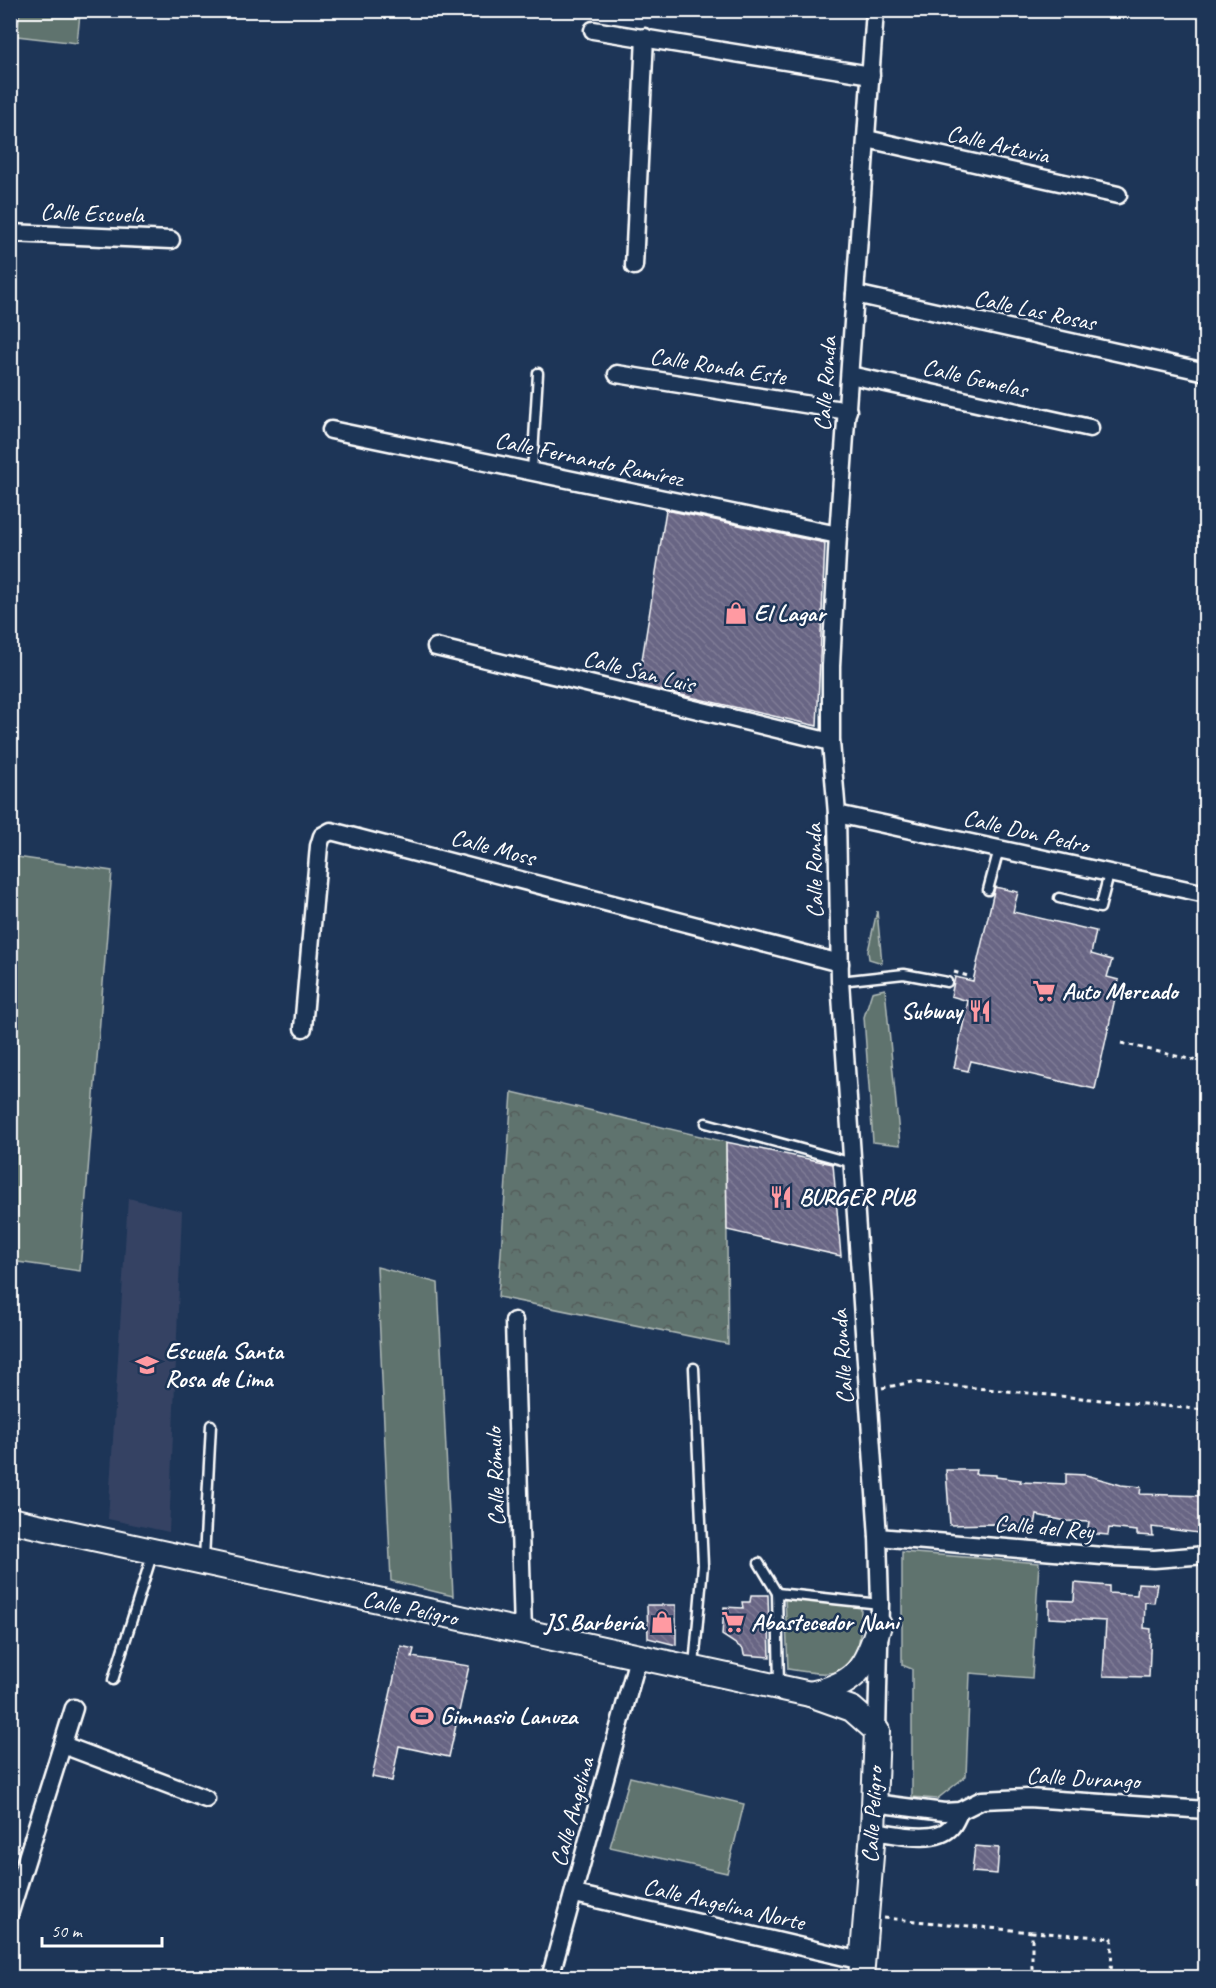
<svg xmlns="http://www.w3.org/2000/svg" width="1216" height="1988" font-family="Caveat,sans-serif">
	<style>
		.built { fill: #344364 }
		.grass { fill: #5f736e; stroke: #afb9b6; stroke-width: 1.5 }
		.forest { fill: url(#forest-crowns); stroke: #afb9b6; stroke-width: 1.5 }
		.building { fill: url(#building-back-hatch); stroke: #fff; stroke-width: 1.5 }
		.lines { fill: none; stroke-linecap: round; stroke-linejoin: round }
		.lane-casing { stroke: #fff; stroke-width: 13 }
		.street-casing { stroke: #fff; stroke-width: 21 }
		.secondary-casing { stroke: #fff; stroke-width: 28 }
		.path { stroke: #fff; stroke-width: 3; stroke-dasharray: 4.5 4.5; stroke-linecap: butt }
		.lane { stroke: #1d3557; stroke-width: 8 }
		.street { stroke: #1d3557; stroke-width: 16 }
		.secondary { stroke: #1d3557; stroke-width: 24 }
		.labels { text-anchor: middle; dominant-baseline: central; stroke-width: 5; stroke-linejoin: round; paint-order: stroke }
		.street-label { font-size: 24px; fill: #fff; stroke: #1d3557 }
		.poi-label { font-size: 24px; font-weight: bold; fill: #fff; stroke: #1d3557; text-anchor: start }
	</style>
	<defs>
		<pattern id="forest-crowns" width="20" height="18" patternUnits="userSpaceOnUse" patternTransform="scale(1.5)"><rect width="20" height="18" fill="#5f736e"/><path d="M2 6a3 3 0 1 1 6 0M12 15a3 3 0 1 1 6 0" fill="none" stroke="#545c5a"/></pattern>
		<pattern id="building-back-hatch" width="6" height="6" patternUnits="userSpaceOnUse" patternTransform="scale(1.5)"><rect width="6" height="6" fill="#686584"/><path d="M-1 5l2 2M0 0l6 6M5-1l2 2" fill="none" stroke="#7f7c96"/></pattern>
	</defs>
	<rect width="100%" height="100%" fill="#1d3557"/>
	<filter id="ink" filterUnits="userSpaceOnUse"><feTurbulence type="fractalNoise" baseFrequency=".0167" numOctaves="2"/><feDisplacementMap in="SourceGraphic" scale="12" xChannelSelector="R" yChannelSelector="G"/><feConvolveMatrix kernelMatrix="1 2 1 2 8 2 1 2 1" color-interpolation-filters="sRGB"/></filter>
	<g filter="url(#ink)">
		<path class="built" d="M 128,1198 L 182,1211 L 169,1532 L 108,1519 Z"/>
		<g class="grass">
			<path d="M 20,10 L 80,14 L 77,43 L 17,36 Z"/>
			<path d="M 10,856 L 112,871 L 80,1271 L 11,1261 Z"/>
			<path d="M 877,911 L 882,963 L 869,959 L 868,951 Z"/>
			<path d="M 885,989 L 900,1145 L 873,1142 L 864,1017 L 872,992 Z"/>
			<path d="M 377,1267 L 438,1283 L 453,1596 L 391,1581 Z"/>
			<path d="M 902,1552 L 1039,1563 L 1032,1678 L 970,1673 L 966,1776 L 937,1799 L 912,1797 L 912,1669 L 902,1665 Z"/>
			<path d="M 785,1597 L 861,1605 C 861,1669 853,1681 788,1669 Z"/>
			<path d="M 630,1777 L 744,1804 L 727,1873 L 610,1847 Z"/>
		</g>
		<path class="forest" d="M 512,1092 L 726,1142 L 728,1344 L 498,1297 Z"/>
		<g class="building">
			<path d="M 666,510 L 825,543 L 817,726 L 638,685 Z"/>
			<path d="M 995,887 L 1018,892 L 1013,912 L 1096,931 L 1091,954 L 1112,960 L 1107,977 L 1119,980 L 1095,1089 L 971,1061 L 968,1071 L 954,1068 L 968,1001 L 951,996 L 955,977 L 973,981 Z"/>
			<path d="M 726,1142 L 833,1164 L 841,1256 L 727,1230 Z"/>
			<path d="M 946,1470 L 976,1470 L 975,1474 L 996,1475 L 996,1477 L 1021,1480 L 1020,1482 L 1066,1484 L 1066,1474 L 1086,1475 L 1121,1485 L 1141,1487 L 1140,1494 L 1206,1496 L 1206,1534 L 1152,1527 L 1153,1536 L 1137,1535 L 1137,1531 L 1109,1528 L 1108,1535 L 1087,1533 L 1089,1522 L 1066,1521 L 1037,1515 L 1034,1530 L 993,1524 L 950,1525 Z"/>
			<path d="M 1075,1583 L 1109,1586 L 1109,1593 L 1137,1595 L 1138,1583 L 1157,1584 L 1154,1603 L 1145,1602 L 1144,1628 L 1151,1629 L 1149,1677 L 1103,1676 L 1106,1621 L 1049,1618 L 1049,1600 L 1074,1601 Z"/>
			<path d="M 751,1595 L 768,1595 L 770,1657 L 744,1655 L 743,1649 L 722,1635 L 724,1607 L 743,1608 L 742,1602 L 750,1602 Z"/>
			<path d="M 647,1605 L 676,1605 L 676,1645 L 648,1638 Z"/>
			<path d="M 401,1646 L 414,1649 L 412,1657 L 469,1666 L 449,1757 L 399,1746 L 392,1781 L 372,1777 Z"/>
			<path d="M 975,1846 L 999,1848 L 997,1874 L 972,1872 Z"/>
		</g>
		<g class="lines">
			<g class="lane-casing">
				<g id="lane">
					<path d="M 532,472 L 538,373"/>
					<path d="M 988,890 L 999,849"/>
					<path d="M 1059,898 L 1100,908 L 1109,874"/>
					<path d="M 840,981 L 904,974 L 947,982"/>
					<path d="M 706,1123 L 853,1163"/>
					<path d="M 204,1559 L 211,1425"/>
					<path d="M 759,1563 L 777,1593"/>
					<path d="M 694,1666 L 703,1565 L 694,1368"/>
					<path d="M 113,1680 L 153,1552"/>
					<path d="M 779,1684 L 777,1593 L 880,1604"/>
				</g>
			</g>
			<g class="street-casing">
				<g id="street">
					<path d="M 875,10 L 838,535 L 831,666 L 831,742 L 837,814 L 840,981 L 878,1537 L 880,1604 L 877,1731"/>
					<path d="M 593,30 L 871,75"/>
					<path d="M 867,139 L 1118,195"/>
					<path d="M 10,233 L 171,240"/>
					<path d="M 634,266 L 645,37"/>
					<path d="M 855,294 L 1206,372"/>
					<path d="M 617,374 L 848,411"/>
					<path d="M 850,375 L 1090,428"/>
					<path d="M 331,430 L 838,535"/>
					<path d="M 436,647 L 831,742"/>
					<path d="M 837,814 L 1206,894"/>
					<path d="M 303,1028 L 319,846 L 322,836 L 331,831 L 840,963"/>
					<path d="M 514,1321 L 523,1632"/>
					<path d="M 878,1537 L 1114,1557 L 1154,1559 L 1206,1555"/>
					<path d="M 63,1745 L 206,1799"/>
					<path d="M 874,1803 L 944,1812 L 960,1811 L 982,1800 L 1028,1798 L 1206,1810"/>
					<path d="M 873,1831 C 893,1833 935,1845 951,1827 C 955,1823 957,1816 960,1811"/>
					<path d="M 575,1894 L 862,1961"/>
					<path d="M 10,1912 L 74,1708"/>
					<path d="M 550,1978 L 638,1658"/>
				</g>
			</g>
			<g class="secondary-casing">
				<g id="secondary">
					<path d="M 10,1520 L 810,1694 L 852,1709 L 877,1731 L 873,1831 L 861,1978"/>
					<path d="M 810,1694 C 856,1684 866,1669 879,1625"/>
				</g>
			</g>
			<g class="path">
				<path d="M 954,972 L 968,976"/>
				<path d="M 1121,1043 L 1206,1063"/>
				<path d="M 882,1388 L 913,1382 L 1206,1410"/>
				<path d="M 884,1918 L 1032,1932"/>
				<path d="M 1032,1978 L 1032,1932 L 1112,1938 L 1111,1978"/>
			</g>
			<use href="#lane" class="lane"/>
			<use href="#street" class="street"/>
			<use href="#secondary" class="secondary"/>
		</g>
	</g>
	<defs>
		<g id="shop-bare" transform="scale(1.8)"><path d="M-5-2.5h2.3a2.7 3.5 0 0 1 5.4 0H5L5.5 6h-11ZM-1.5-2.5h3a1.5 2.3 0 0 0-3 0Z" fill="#ff9aa2" stroke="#1d3557" stroke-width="2.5" paint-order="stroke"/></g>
		<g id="supermarket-bare" transform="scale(1.8)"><path d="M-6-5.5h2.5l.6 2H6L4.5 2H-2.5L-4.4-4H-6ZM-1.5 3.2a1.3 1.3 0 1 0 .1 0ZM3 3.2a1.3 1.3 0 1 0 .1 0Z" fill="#ff9aa2" stroke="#1d3557" stroke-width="2.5" paint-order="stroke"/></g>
		<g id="restaurant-bare" transform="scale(1.8)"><path d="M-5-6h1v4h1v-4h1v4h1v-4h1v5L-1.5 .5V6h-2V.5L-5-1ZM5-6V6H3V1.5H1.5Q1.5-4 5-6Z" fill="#ff9aa2" stroke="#1d3557" stroke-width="2.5" paint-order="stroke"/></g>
		<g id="school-bare" transform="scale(1.8)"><path d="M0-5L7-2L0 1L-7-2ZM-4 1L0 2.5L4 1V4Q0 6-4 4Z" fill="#ff9aa2" stroke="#1d3557" stroke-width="2.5" paint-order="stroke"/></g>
		<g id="stadium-bare" transform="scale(1.8)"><path d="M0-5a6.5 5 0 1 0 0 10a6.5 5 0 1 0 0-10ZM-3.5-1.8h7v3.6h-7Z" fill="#ff9aa2" stroke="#1d3557" stroke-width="2.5" paint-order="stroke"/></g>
	</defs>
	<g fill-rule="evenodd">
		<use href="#shop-bare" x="736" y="613"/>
		<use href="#supermarket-bare" x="1044" y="991"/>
		<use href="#restaurant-bare" x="980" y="1011"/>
		<use href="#restaurant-bare" x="781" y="1197"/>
		<use href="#school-bare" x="147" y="1365"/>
		<use href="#shop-bare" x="662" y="1622"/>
		<use href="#supermarket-bare" x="733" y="1622"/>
		<use href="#stadium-bare" x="422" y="1716"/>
	</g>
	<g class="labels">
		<g class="street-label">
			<text transform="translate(998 144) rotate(13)">Calle Artavia</text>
			<text transform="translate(92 213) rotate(2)">Calle Escuela</text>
			<text transform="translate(1035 310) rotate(12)">Calle Las Rosas</text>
			<text transform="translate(718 366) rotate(9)">Calle Ronda Este</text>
			<text transform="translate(975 378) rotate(13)">Calle Gemelas</text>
			<text transform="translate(825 384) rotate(-86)">Calle Ronda</text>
			<text transform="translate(589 459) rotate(12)">Calle Fernando Ramírez</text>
			<text transform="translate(639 671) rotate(14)">Calle San Luis</text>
			<text transform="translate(1026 831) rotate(13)">Calle Don Pedro</text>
			<text transform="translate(493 847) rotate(15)">Calle Moss</text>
			<text transform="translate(814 871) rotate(-91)">Calle Ronda</text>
			<text transform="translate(842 1357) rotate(-94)">Calle Ronda</text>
			<text transform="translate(495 1477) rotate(-92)">Calle Rómulo</text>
			<text transform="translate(1044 1527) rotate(5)">Calle del Rey</text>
			<text transform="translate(410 1608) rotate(12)">Calle Peligro</text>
			<text transform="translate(1083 1778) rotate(3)">Calle Durango</text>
			<text transform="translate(572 1812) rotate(-75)">Calle Angelina</text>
			<text transform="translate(872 1815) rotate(-87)">Calle Peligro</text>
			<text transform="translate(724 1904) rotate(13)">Calle Angelina Norte</text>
		</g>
		<g class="poi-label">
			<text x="754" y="613">El Lagar</text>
			<text x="1062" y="991">Auto Mercado</text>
			<text x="962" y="1011" text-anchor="end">Subway</text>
			<text x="799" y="1197">BURGER PUB</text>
			<text x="165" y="1351">Escuela Santa<tspan x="165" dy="28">Rosa de Lima</tspan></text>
			<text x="644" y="1622" text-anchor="end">JS Barbería</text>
			<text x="751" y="1622">Abastecedor Nani</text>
			<text x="440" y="1716">Gimnasio Lanuza</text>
		</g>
	</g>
	<rect width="1216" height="1988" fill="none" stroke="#1d3557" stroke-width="36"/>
	<rect x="18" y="18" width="1180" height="1952" fill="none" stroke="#fff" stroke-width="2" filter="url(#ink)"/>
	<path d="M42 1937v9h120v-9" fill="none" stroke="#ffffff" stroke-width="3"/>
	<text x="51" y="1937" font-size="18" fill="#ffffff" stroke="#1d3557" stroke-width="4.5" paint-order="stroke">50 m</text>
</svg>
